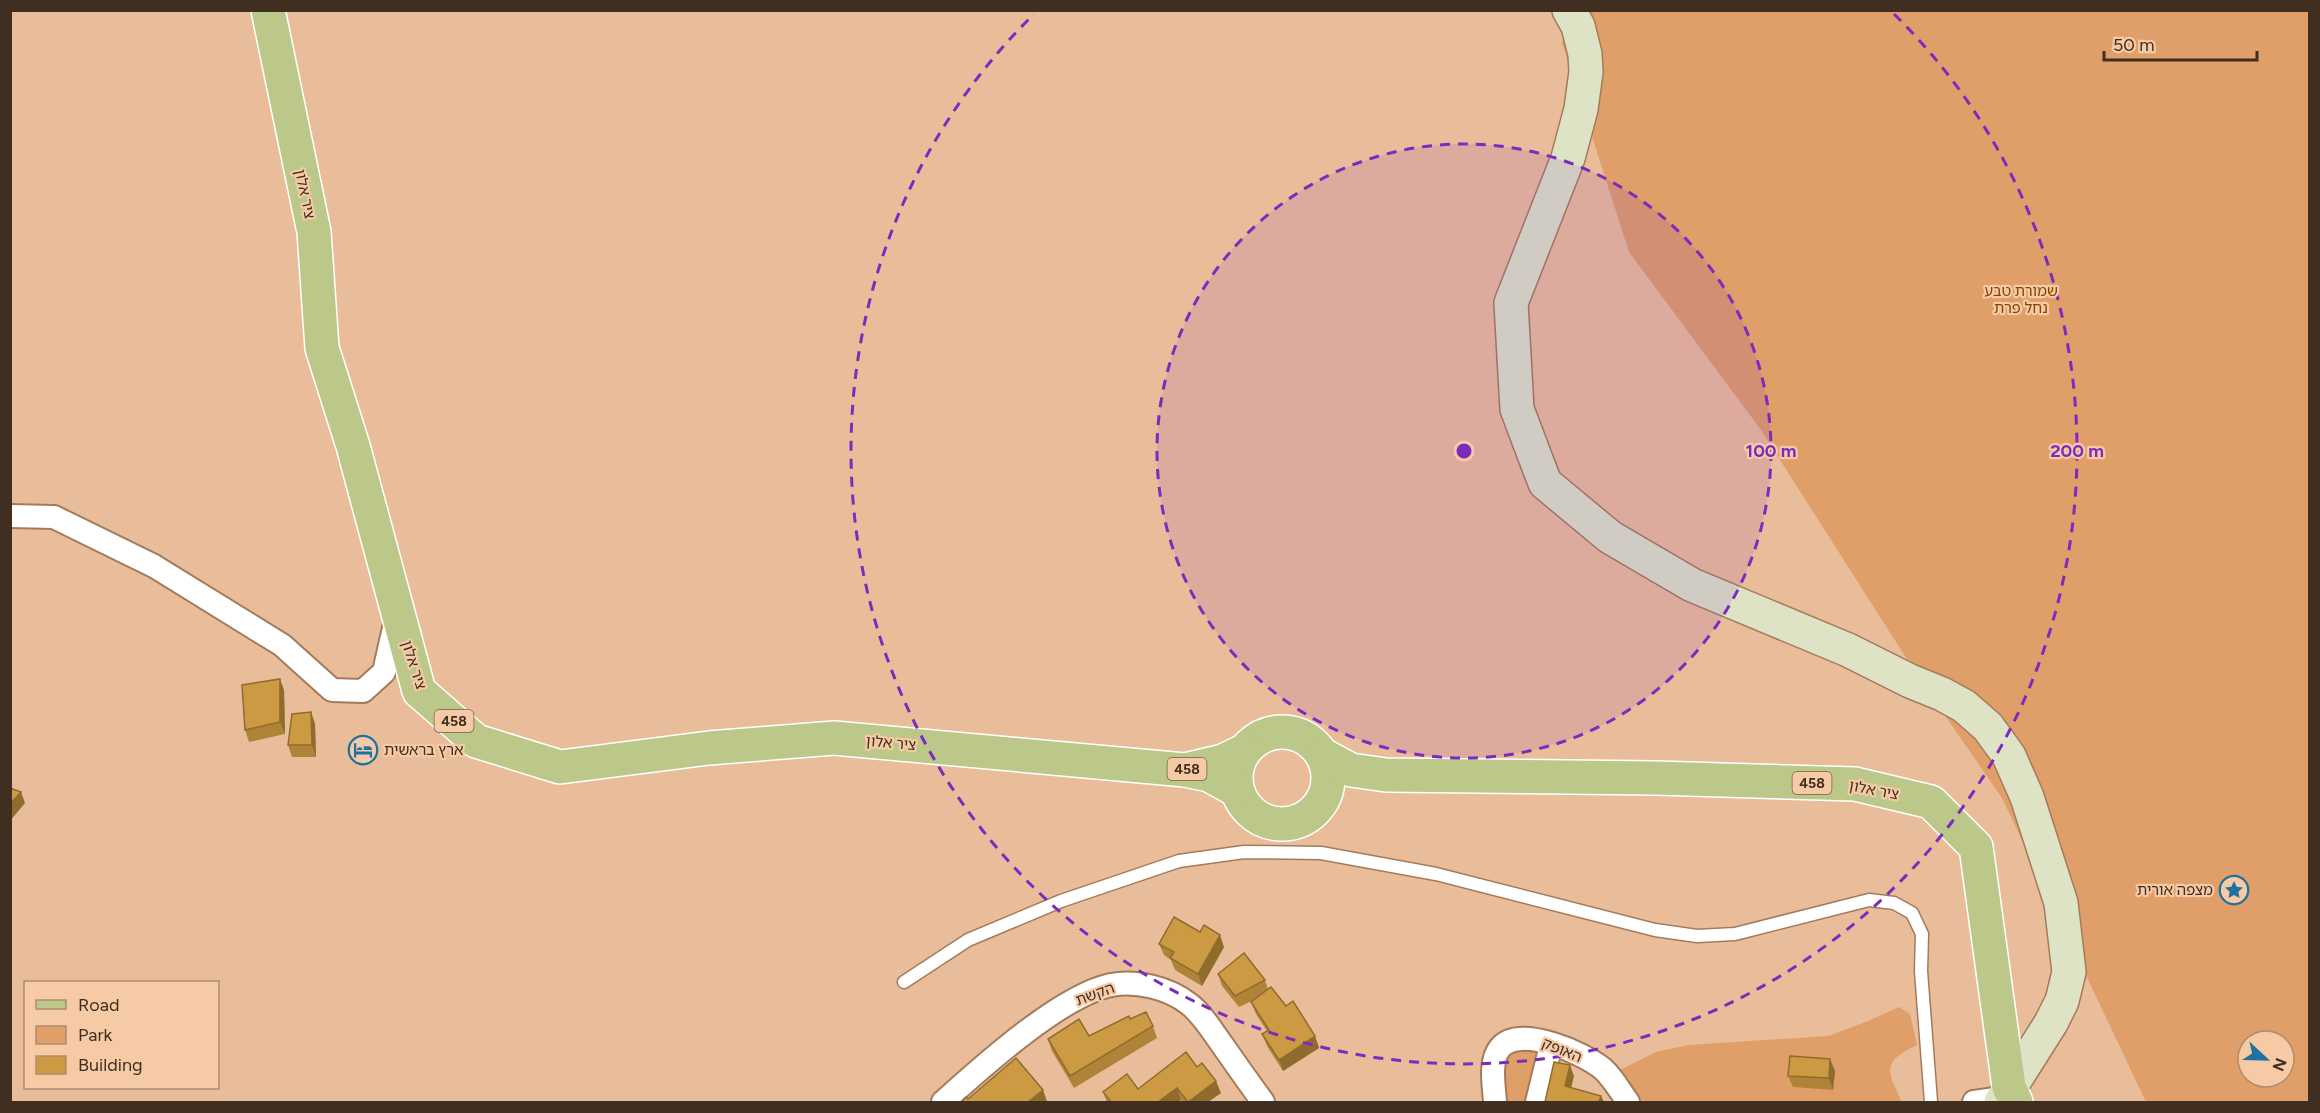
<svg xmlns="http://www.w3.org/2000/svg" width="2320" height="1113" font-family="Figtree,'Noto Sans Hebrew',sans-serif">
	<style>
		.green { fill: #e09e69; fill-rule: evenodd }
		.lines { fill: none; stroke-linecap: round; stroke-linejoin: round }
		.lane-casing { stroke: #a47b5a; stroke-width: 15 }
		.street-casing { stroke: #a47b5a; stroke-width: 26 }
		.secondary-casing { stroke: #a47b5a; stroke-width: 36 }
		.primary-casing { stroke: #fff; stroke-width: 36 }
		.lane { stroke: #fff; stroke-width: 12 }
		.street { stroke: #fff; stroke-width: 22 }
		.secondary { stroke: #dde3c4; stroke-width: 33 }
		.primary { stroke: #bcc889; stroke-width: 33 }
		.wall { fill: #af8439 }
		.shaded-wall { fill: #8f6c2e }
		.building { fill: #cc9a42; stroke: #8f6c2e; stroke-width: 1.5 }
		.ring { fill: none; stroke: #7b2cbf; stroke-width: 3; stroke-dasharray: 10 8 }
		.labels { text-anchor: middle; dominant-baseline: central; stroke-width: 4.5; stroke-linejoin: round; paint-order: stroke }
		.shield { fill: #f7caa6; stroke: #775d48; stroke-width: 1.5 }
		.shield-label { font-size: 14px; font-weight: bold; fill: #402e20 }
		.street-label { font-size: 15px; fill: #402e20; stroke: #f7caa6 }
		.park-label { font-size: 15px; fill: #824600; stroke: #f7caa6 }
		.poi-label { font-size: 15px; fill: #402e20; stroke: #f7caa6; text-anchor: start }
		.centre { fill: #7b2cbf; stroke: #f7caa6; stroke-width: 3 }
		.ring-label { font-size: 18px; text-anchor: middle; font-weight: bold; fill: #7b2cbf; stroke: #f7caa6; stroke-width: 4.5; stroke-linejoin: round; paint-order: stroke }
	</style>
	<rect width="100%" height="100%" fill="#eabd9a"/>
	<g class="green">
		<path d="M 1575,10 L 2309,11 L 2309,1102 L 2146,1102 L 2002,798 L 1919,678 L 1761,430 L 1629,252 L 1562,43 ZM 2248,1041 L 2284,1041 L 2284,1077 L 2248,1077 Z"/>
		<path d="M 1899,1007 L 1910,1014 L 1917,1045 C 1881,1062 1887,1071 1902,1102 L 1639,1102 L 1620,1070 L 1656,1052 L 1689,1045 L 1828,1036 L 1866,1022 Z"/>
		<path d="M 1527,1046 L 1538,1055 L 1531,1102 L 1503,1102 C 1503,1080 1501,1065 1517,1047 Z"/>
	</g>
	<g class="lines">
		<g class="lane-casing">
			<path id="lane" d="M 904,982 L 968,940 L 1061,901 L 1179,861 L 1244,852 L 1321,853 L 1436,874 L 1655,930 L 1697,936 L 1735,934 L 1869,900 L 1894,903 L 1912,913 L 1922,934 L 1921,971 L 1931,1102"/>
		</g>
		<g class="street-casing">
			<g id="street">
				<path d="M 10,516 L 54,517 L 154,566 L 282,645 L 332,690 L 363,691 L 384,672 L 396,619"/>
				<path d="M 943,1102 C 982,1067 1060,996 1111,985 C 1136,980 1169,988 1189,1004 C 1202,1014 1211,1029 1221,1043 C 1235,1063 1249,1083 1263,1102"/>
				<path d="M 1495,1102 C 1494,1086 1489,1061 1500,1048 C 1519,1024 1584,1053 1603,1069 C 1613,1078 1620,1091 1628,1102"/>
				<path d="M 1537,1102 L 1551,1045"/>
				<path d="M 1974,1102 L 2003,1098"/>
			</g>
		</g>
		<g class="secondary-casing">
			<path id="secondary" d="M 1569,10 L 1578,26 L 1585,54 L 1586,72 L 1581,109 L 1568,158 L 1511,303 L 1517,409 L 1545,483 L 1610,537 L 1692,585 L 1848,650 L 1910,681 L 1942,694 L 1964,706 L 1988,727 L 2009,756 L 2027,797 L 2061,903 L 2069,972 L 2062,1001 L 2051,1023 L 2001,1102"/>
		</g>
		<g class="primary-casing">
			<g id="primary">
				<path d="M 268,10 L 314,232 L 322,348 L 353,446 L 419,691 L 476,741 L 560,767 L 709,748 L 834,738 L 1185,770"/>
				<circle cx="1282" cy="778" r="46"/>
				<path d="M 1323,755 L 1351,770 L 1386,775 L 1656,778 L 1855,784 L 1931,802 L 1976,847 L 2009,1087 L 2016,1102"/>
				<path d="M 1238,791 L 1209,775 L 1185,770 L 1223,761 L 1244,751"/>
			</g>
		</g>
		<use href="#lane" class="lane"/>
		<use href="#street" class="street"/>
		<use href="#secondary" class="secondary"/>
		<use href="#primary" class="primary"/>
	</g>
	<g class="wall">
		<path d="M 284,690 L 285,734 L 249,742 L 245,730 Z"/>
		<path d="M 311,712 L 315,724 L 316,757 L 292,757 L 288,745 Z"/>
		<path d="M 1159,944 L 1224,947 L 1202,986 L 1175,970 L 1171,960 L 1164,955 Z"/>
		<path d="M 1218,974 L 1265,980 L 1268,989 L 1315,1036 L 1319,1048 L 1283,1071 L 1267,1046 L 1262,1034 L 1267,1031 L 1256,1014 L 1251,1002 L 1256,999 L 1239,1007 L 1222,986 Z"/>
		<path d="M 1130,1019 L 1153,1026 L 1157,1038 L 1074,1088 L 1052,1051 L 1048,1039 L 1089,1036 Z"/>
		<path d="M 1197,1067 L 1221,1093 L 1208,1102 L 1183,1102 L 1181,1100 L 1178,1102 L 1107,1102 L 1103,1092 L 1138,1089 Z"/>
		<path d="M 1835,1071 L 1833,1090 L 1793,1087 L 1788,1076 Z"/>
	</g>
	<g class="shaded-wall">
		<path d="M 280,679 L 284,690 L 285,734 L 280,722 Z"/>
		<path d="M 311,712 L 315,724 L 316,757 L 312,745 Z"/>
		<path d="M 21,792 L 25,803 L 10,821 L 10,804 Z"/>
		<path d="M 1220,935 L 1224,947 L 1202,986 L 1198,974 Z"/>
		<path d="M 1315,1036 L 1319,1048 L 1283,1071 L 1279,1060 Z"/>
		<path d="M 1830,1059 L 1835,1071 L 1833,1090 L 1829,1078 Z"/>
		<path d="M 1570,1065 L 1574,1076 L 1569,1097 L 1565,1086 Z"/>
		<path d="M 1216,1081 L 1221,1093 L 1208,1102 L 1188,1102 Z"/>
		<path d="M 1177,1088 L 1181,1100 L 1178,1102 L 1158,1102 Z"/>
		<path d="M 1043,1090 L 1047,1101 L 1046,1102 L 1028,1102 Z"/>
		<path d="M 1601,1096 L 1604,1102 L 1599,1102 Z"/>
	</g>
	<g class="building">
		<path d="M 280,679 L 280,722 L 245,730 L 242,685 Z"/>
		<path d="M 311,712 L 312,745 L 288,745 L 292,714 Z"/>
		<path d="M 10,788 L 21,792 L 10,804 Z"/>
		<path d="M 1174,917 L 1200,932 L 1204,925 L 1220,935 L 1198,974 L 1170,958 L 1174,952 L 1159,944 Z"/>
		<path d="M 1244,953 L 1265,980 L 1235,996 L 1218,974 Z"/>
		<path d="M 1271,987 L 1286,1006 L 1293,1001 L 1315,1036 L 1279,1060 L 1262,1034 L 1269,1030 L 1251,1002 Z"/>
		<path d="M 1146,1012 L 1153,1026 L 1070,1076 L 1048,1039 L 1079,1019 L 1089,1036 L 1129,1016 L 1130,1019 Z"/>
		<path d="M 1186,1052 L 1197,1067 L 1202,1063 L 1216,1081 L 1188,1102 L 1177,1088 L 1158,1102 L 1111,1102 L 1103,1092 L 1127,1074 L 1138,1089 Z"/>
		<path d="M 1790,1056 L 1830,1059 L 1829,1078 L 1788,1076 Z"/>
		<path d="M 1016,1058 L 1043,1090 L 1028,1102 L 961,1102 L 966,1097 L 968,1099 Z"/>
		<path d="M 1554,1062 L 1570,1065 L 1565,1086 L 1601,1096 L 1599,1102 L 1545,1102 Z"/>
	</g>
	<circle cx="1464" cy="451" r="307" fill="#7b2cbf" fill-opacity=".12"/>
	<g class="ring">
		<circle cx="1464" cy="451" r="307"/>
		<path d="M1894 14A613 613 0 1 1 1034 14"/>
	</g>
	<defs>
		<g id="hotel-ring" transform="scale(1.5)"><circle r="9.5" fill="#f7caa6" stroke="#1d72a2" stroke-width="1.5"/><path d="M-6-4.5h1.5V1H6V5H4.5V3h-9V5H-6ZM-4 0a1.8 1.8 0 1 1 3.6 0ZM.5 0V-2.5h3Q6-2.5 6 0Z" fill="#1d72a2"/></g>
		<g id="sight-ring" transform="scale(1.5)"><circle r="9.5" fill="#f7caa6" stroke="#1d72a2" stroke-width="1.5"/><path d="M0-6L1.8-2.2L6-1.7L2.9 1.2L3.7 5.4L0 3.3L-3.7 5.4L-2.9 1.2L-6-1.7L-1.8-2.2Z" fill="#1d72a2"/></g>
	</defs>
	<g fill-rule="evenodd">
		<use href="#hotel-ring" x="363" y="750"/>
		<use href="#sight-ring" x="2234" y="890"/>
	</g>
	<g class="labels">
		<g class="shield">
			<rect x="434.5" y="710" width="39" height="22" rx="4.5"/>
			<rect x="1167.5" y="758" width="39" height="22" rx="4.5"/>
			<rect x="1792.5" y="772" width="39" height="22" rx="4.5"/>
		</g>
		<g class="shield-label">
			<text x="454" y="721">458</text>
			<text x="1187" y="769">458</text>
			<text x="1812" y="783">458</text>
		</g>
		<g class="street-label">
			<text transform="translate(305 194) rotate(78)">ציר אלון</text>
			<text transform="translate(414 665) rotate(72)">ציר אלון</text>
			<text transform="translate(891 743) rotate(5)">ציר אלון</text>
			<text transform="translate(1874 790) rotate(11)">ציר אלון</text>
			<text transform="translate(1095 994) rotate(-20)">הקשת</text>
			<text transform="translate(1562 1050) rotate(22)">האופק</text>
		</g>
		<g class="park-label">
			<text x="2021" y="291">שמורת טבע<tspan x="2021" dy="17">נחל פרת</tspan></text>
		</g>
		<g class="poi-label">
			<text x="384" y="750">ארץ בראשית</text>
			<text x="2213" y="890" text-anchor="end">מצפה אורית</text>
		</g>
	</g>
	<circle cx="1464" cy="451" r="9" class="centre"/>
	<g class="ring-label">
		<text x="1771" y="457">100 m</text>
		<text x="2077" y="457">200 m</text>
	</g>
	<rect width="2320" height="1113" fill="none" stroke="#402e20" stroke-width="24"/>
	<rect x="24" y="981" width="195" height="108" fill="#f7caa6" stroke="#ae8c70" stroke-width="1.5"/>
	<rect x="36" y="1000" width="30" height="9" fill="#bcc889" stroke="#ae8c70" stroke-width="1.5"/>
	<text x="78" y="1011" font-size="18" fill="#402e20">Road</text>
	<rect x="36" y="1026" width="30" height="18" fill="#e09e69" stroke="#ae8c70" stroke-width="1.5"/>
	<text x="78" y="1041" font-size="18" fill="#402e20">Park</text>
	<rect x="36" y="1056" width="30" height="18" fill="#cc9a42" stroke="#ae8c70" stroke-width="1.5"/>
	<text x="78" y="1071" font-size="18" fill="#402e20">Building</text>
	<g transform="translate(2266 1059) rotate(112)"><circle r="28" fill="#f7caa6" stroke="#ae8c70" stroke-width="1.5"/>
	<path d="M0-4.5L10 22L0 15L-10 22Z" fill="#1d72a2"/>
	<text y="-9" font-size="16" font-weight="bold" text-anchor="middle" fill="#402e20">N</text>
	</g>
	<path d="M2104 51v9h153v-9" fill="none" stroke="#402e20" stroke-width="3"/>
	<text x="2113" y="51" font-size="18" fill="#402e20" stroke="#f7caa6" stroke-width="4.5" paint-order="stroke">50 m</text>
</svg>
